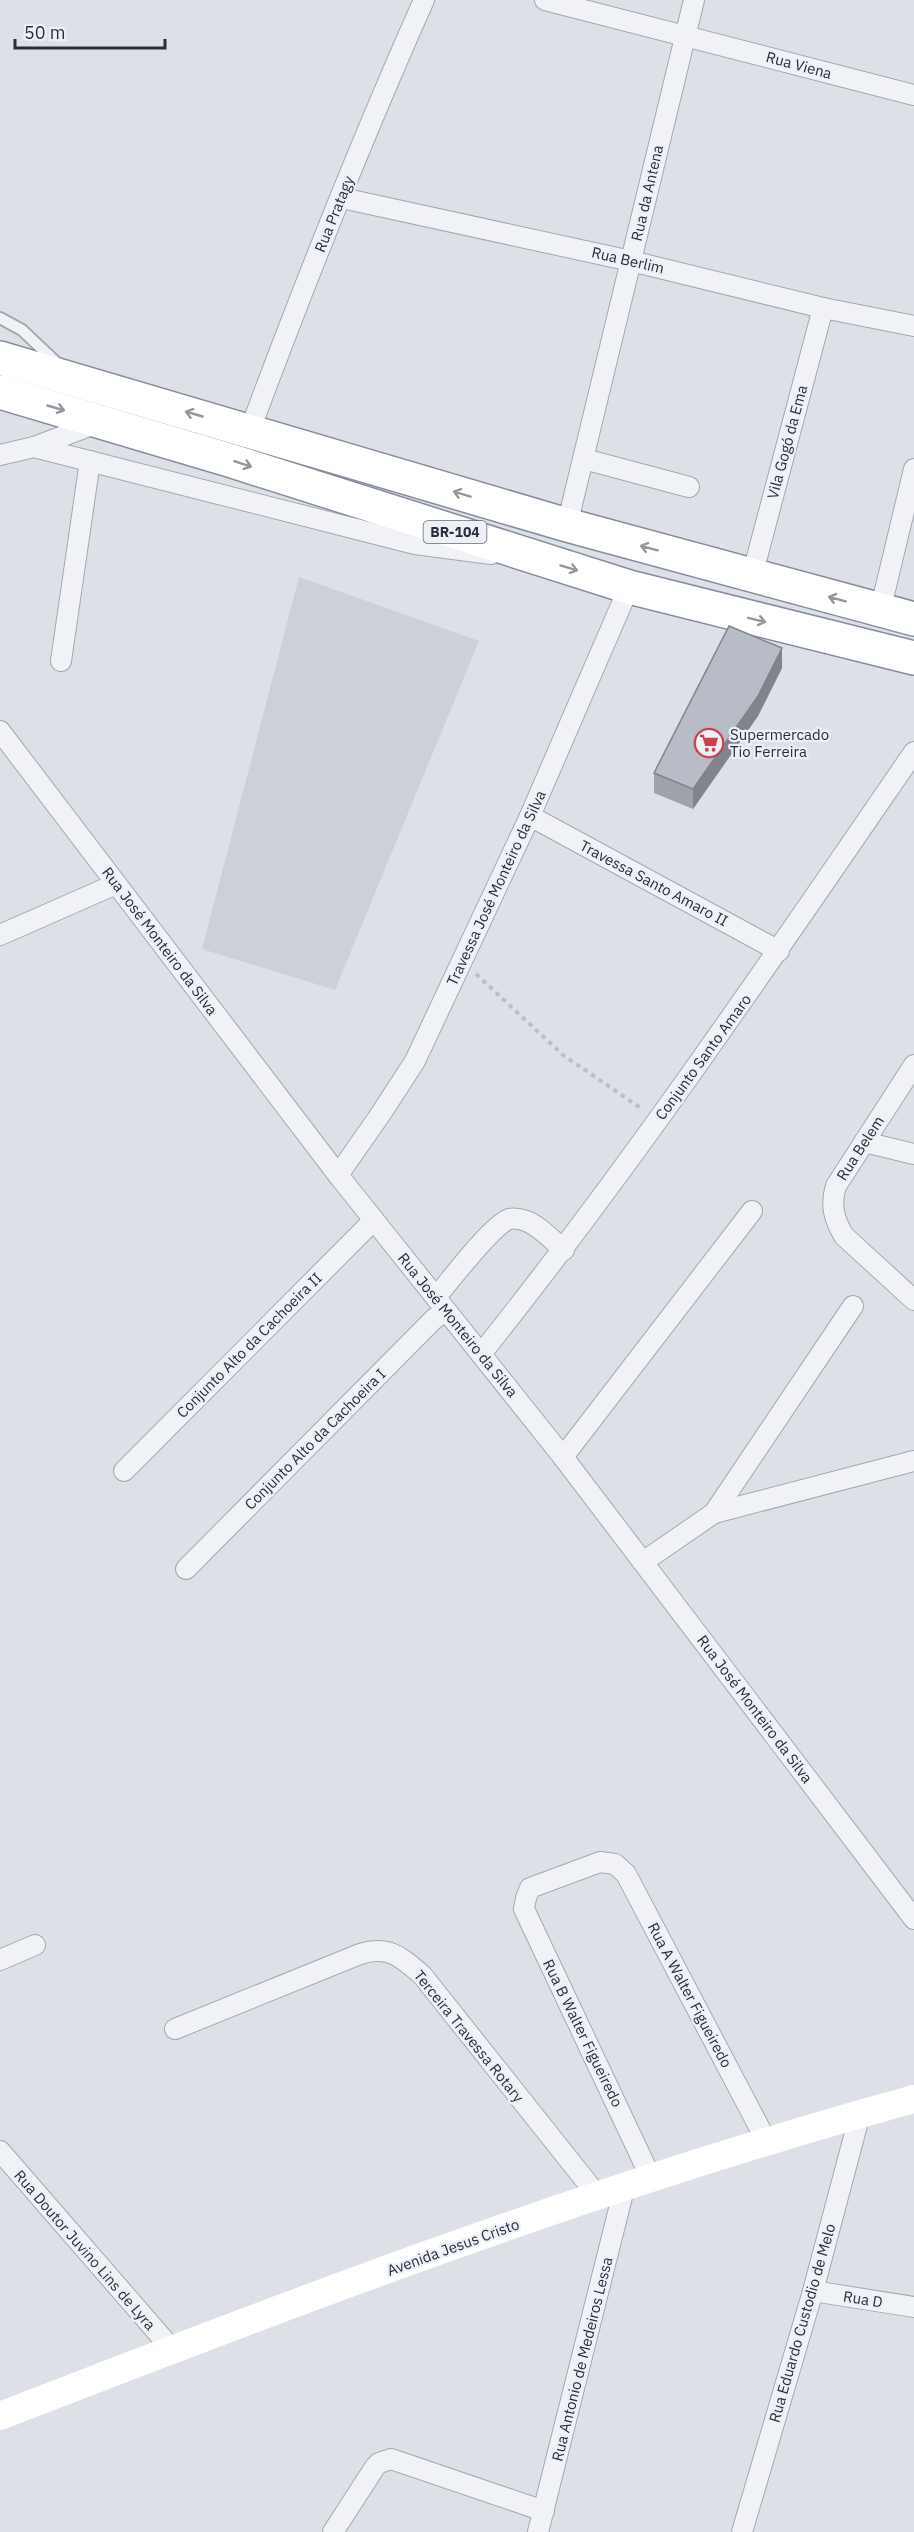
<svg xmlns="http://www.w3.org/2000/svg" width="914" height="2532" font-family="'IBM Plex Sans',sans-serif">
	<style>
		.built { fill: #cbd0d9 }
		.lines { fill: none; stroke-linecap: round; stroke-linejoin: round }
		.lane-casing { stroke: #a3a8b1; stroke-width: 14 }
		.street-casing { stroke: #a3a8b1; stroke-width: 22 }
		.highway-casing { stroke: #858d9e; stroke-width: 36 }
		.path { stroke: #bcbfc6; stroke-width: 4; stroke-dasharray: 4.5 4.5; stroke-linecap: butt }
		.lane { stroke: #f0f2f6; stroke-width: 10 }
		.street { stroke: #f0f2f6; stroke-width: 20 }
		.secondary { stroke: #fff; stroke-width: 28 }
		.highway { stroke: #fff; stroke-width: 33 }
		.wall { fill: #9ea2ab }
		.shaded-wall { fill: #81848b }
		.building { fill: #b8bcc7; stroke: #81848b; stroke-width: 1.5 }
		.oneway { stroke: #93969e }
		.labels { text-anchor: middle; dominant-baseline: central; stroke-width: 4.5; stroke-linejoin: round; paint-order: stroke }
		.shield { fill: #edf0f5; stroke: #626875; stroke-width: 1.5 }
		.shield-label { font-size: 14px; font-weight: bold; fill: #272e3e }
		.street-label { font-size: 15px; fill: #272e3e; stroke: #edf0f5 }
		.poi-label { font-size: 15px; fill: #272e3e; stroke: #edf0f5; text-anchor: start }
	</style>
	<rect width="100%" height="100%" fill="#dde1e7"/>
	<path class="built" d="M 299,577 L 479,641 L 335,990 L 202,949 Z"/>
	<g class="lines">
		<g class="lane-casing">
			<path id="lane" d="M 0,318 L 22,330 L 58,364"/>
		</g>
		<g class="street-casing">
			<g id="street">
				<path d="M 545,0 L 914,95"/>
				<path d="M 342,198 L 631,261 L 823,308 L 914,326"/>
				<path d="M 250,430 C 304,285 361,141 424,0"/>
				<path d="M 34,447 L 415,544 L 491,554"/>
				<path d="M 0,455 L 34,447 L 100,422"/>
				<path d="M 584,459 L 689,487"/>
				<path d="M 567,525 L 694,0"/>
				<path d="M 752,576 L 823,308"/>
				<path d="M 880,611 L 914,469"/>
				<path d="M 61,661 L 90,461"/>
				<path d="M 0,731 L 338,1175 L 563,1457 L 914,1919"/>
				<path d="M 530,816 L 779,951"/>
				<path d="M 0,935 L 116,884"/>
				<path d="M 914,1065 L 836,1186 C 830,1205 834,1219 844,1236 L 914,1300"/>
				<path d="M 864,1142 L 914,1154"/>
				<path d="M 338,1175 L 380,1115 L 415,1061 L 530,816 L 629,587"/>
				<path d="M 436,1297 C 450,1281 491,1226 509,1219 C 512,1218 520,1219 523,1220 C 538,1224 552,1240 564,1250"/>
				<path d="M 481,1354 C 635,1161 774,956 914,752"/>
				<path d="M 563,1457 L 752,1211"/>
				<path d="M 124,1471 L 374,1220"/>
				<path d="M 714,1513 L 853,1306"/>
				<path d="M 643,1562 L 714,1513 L 914,1461"/>
				<path d="M 186,1569 L 434,1319 L 446,1311"/>
				<path d="M 0,1960 L 35,1945"/>
				<path d="M 175,2029 L 360,1954 C 389,1945 401,1957 422,1975 L 597,2195"/>
				<path d="M 0,2151 L 171,2348"/>
				<path d="M 651,2178 L 524,1909 L 526,1898 L 530,1888 L 600,1862 L 615,1864 L 626,1874 L 767,2142"/>
				<path d="M 813,2291 L 914,2307"/>
				<path d="M 333,2532 L 375,2467 L 379,2463 L 391,2459 L 544,2511"/>
				<path d="M 538,2532 L 625,2185"/>
				<path d="M 742,2532 L 813,2291 L 860,2114"/>
			</g>
		</g>
		<g class="highway-casing">
			<g id="highway">
				<path d="M 0,358 L 567,525 L 914,619"/>
				<path d="M 0,392 L 229,460 L 629,587 L 914,658"/>
			</g>
		</g>
		<path class="path" d="M 476,974 L 563,1055 L 642,1109"/>
		<use href="#lane" class="lane"/>
		<use href="#street" class="street"/>
		<path class="secondary" d="M 0,2416 C 301,2299 603,2184 914,2099"/>
		<use href="#highway" class="highway"/>
	</g>
	<path class="wall" d="M 782,668 L 758,716 L 693,809 L 654,793 L 654,773 Z"/>
	<path class="shaded-wall" d="M 782,648 L 782,668 L 758,716 L 693,809 L 693,789 Z"/>
	<path class="building" d="M 729,626 L 782,648 L 758,696 L 693,789 L 654,773 Z"/>
	<defs><path id="oneway-shaft" d="M-6 0H5M1.5-3L5.5 0L1.5 3" fill="none" stroke-width="1.6" stroke-linecap="round" stroke-linejoin="round" transform="scale(1.5)"/></defs>
	<g class="oneway">
		<use href="#oneway-shaft" transform="translate(56 408) rotate(16)"/>
		<use href="#oneway-shaft" transform="translate(194 414) rotate(-164)"/>
		<use href="#oneway-shaft" transform="translate(243 464) rotate(18)"/>
		<use href="#oneway-shaft" transform="translate(462 494) rotate(-163)"/>
		<use href="#oneway-shaft" transform="translate(649 548) rotate(-165)"/>
		<use href="#oneway-shaft" transform="translate(569 568) rotate(17)"/>
		<use href="#oneway-shaft" transform="translate(837 599) rotate(-165)"/>
		<use href="#oneway-shaft" transform="translate(757 620) rotate(14)"/>
	</g>
	<defs>
		<g id="supermarket-ring" transform="scale(1.5)"><circle r="9.5" fill="#edf0f5" stroke="#cd414e" stroke-width="1.5"/><path d="M-6-5.5h2.5l.6 2H6L4.5 2H-2.5L-4.4-4H-6ZM-1.5 3.2a1.3 1.3 0 1 0 .1 0ZM3 3.2a1.3 1.3 0 1 0 .1 0Z" fill="#cd414e"/></g>
	</defs>
	<g fill-rule="evenodd">
		<use href="#supermarket-ring" x="709" y="743"/>
	</g>
	<g class="labels">
		<rect class="shield" x="423.5" y="521" width="63" height="22" rx="4.5"/>
		<g class="shield-label">
			<text x="455" y="532">BR-104</text>
		</g>
		<g class="street-label">
			<text transform="translate(799 65) rotate(15)">Rua Viena</text>
			<text transform="translate(647 193) rotate(-77)">Rua da Antena</text>
			<text transform="translate(334 214) rotate(-68)">Rua Pratagy</text>
			<text transform="translate(628 260) rotate(13)">Rua Berlim</text>
			<text transform="translate(787 442) rotate(-75)">Vila Gogó da Ema</text>
			<text transform="translate(654 883) rotate(28)">Travessa Santo Amaro II</text>
			<text transform="translate(496 888) rotate(-65)">Travessa José Monteiro da Silva</text>
			<text transform="translate(160 941) rotate(53)">Rua José Monteiro da Silva</text>
			<text transform="translate(703 1057) rotate(-54)">Conjunto Santo Amaro</text>
			<text transform="translate(860 1148) rotate(-57)">Rua Belem</text>
			<text transform="translate(458 1325) rotate(51)">Rua José Monteiro da Silva</text>
			<text transform="translate(249 1345) rotate(-45)">Conjunto Alto da Cachoeira II</text>
			<text transform="translate(315 1439) rotate(-45)">Conjunto Alto da Cachoeira I</text>
			<text transform="translate(755 1709) rotate(53)">Rua José Monteiro da Silva</text>
			<text transform="translate(690 1995) rotate(62)">Rua A Walter Figueiredo</text>
			<text transform="translate(583 2033) rotate(64)">Rua B Walter Figueiredo</text>
			<text transform="translate(469 2036) rotate(51)">Terceira Travessa Rotary</text>
			<text transform="translate(453 2247) rotate(-20)">Avenida Jesus Cristo</text>
			<text transform="translate(85 2250) rotate(49)">Rua Doutor Juvino Lins de Lyra</text>
			<text transform="translate(863 2299) rotate(9)">Rua D</text>
			<text transform="translate(802 2323) rotate(-74)">Rua Eduardo Custodio de Melo</text>
			<text transform="translate(582 2359) rotate(-76)">Rua Antonio de Medeiros Lessa</text>
		</g>
		<g class="poi-label">
			<text x="730" y="734">Supermercado<tspan x="730" dy="17">Tio Ferreira</tspan></text>
		</g>
	</g>
	<path d="M15 39v9h150v-9" fill="none" stroke="#272e3e" stroke-width="3"/>
	<text x="24" y="39" font-size="18" fill="#272e3e" stroke="#edf0f5" stroke-width="4.5" paint-order="stroke">50 m</text>
</svg>
